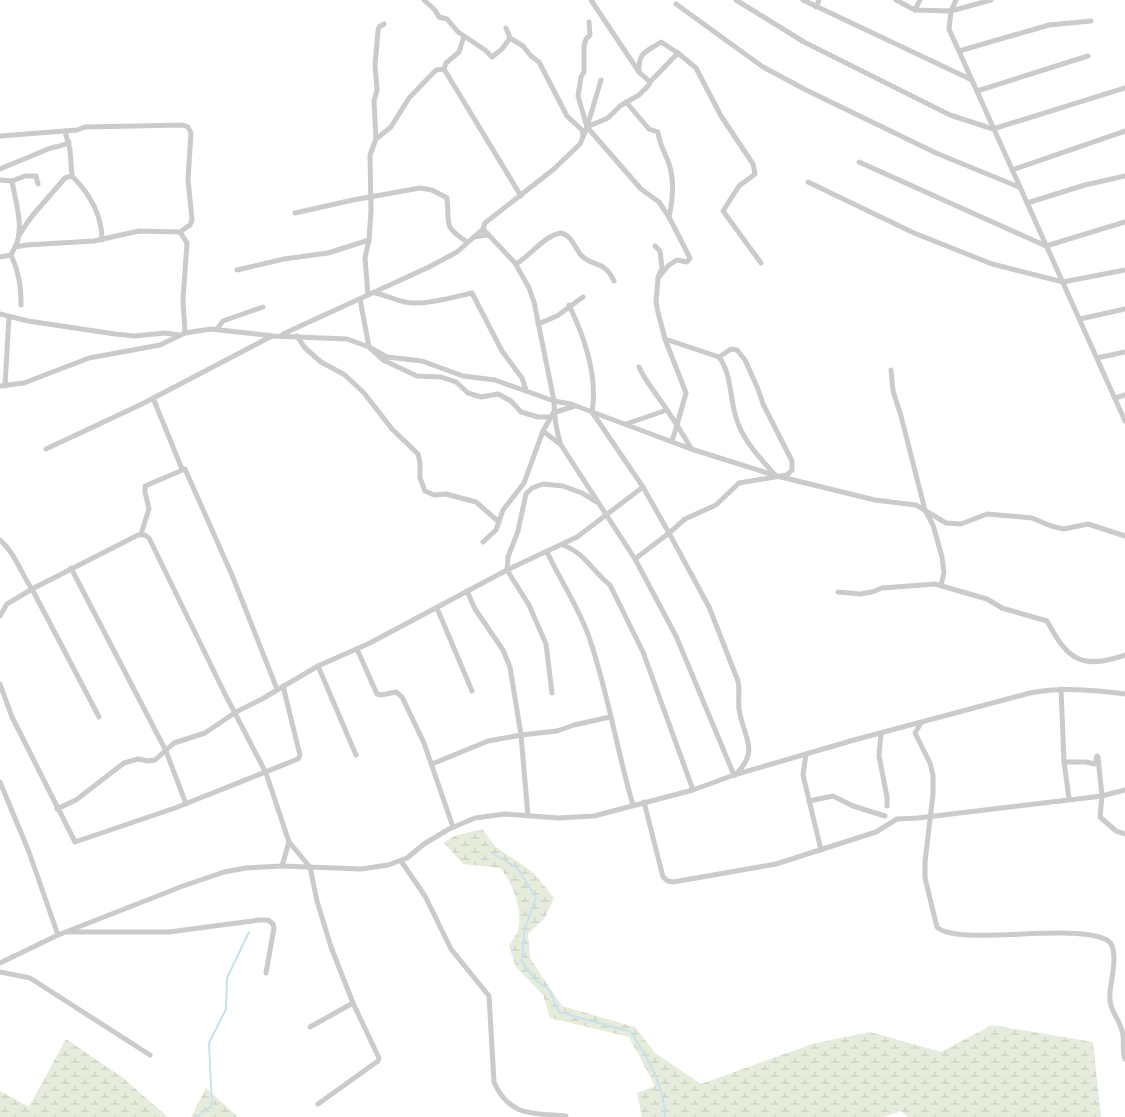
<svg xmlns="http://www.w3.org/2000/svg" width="1125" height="1117" font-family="Karla,sans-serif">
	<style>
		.wetland { fill: url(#wetland-marsh) }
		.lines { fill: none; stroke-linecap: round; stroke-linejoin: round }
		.stream { stroke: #c8e1ec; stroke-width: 2 }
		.minor { stroke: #cbcbcb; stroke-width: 5 }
	</style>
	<defs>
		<pattern id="wetland-marsh" width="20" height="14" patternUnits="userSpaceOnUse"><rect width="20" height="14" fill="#e6ecdc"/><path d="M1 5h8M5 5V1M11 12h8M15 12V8" fill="none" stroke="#c6cbbd"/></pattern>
	</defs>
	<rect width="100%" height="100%" fill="#fff"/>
	<g class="wetland">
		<path d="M 482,829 L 495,846 L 534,873 L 554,898 L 545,918 L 528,934 L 530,958 L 562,1006 L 635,1027 L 655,1053 L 701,1084 L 812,1044 L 870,1032 L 941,1052 L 992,1025 L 1093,1042 L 1101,1117 L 908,1117 L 901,1111 L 883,1117 L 642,1117 L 637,1093 L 655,1086 L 629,1037 L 550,1018 L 543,995 L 516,967 L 509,946 C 512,941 516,935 518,930 C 523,909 513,884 500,868 L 463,864 L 444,843 L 454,836 Z"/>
		<path d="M 66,1039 L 123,1078 L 168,1117 L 0,1117 L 0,1091 L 29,1107 Z"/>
		<path d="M 206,1088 L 238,1117 L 191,1117 Z"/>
	</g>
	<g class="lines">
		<g class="stream">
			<path d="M 492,853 L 517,868 L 536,897 L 524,932 L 522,962 L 535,979 L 549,990 L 559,1012 L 631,1032 C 646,1055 666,1089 665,1117"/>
			<path d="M 196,1117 L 212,1106 L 209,1043 L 226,1009 L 227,978 L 249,932"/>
		</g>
		<g class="minor">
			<path d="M 424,0 L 435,10 L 439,17 L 447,19 L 458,32 L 485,50 L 492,57 L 502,49 L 510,38 L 506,28"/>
			<path d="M 591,0 L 639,72"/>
			<path d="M 736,0 L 804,42 L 950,115 L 993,129 L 1125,88"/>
			<path d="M 803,0 L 972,80"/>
			<path d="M 896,0 L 915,10 L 951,11 L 991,0"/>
			<path d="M 956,0 L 951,11 L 949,29 L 1125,421"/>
			<path d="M 676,4 L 763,67 L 806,90 L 936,153 L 1019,187"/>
			<path d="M 816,7 L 819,0"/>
			<path d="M 915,10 L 920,0"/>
			<path d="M 589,22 L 590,35 L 586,39 L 584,46 L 584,72 L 581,77 L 578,96 L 587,127 L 641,189 L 659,202 L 669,217 C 673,199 675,179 668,161 C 664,151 659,143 658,132 L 649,129 L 626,102"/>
			<path d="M 510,38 L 523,46 L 531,56 L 539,62 L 567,116 L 582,130 L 583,135"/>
			<path d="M 959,51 L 1049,25 L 1091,21"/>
			<path d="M 678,53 L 696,68 L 721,116 L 753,164 L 755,174 L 739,186 L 723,211 L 761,263"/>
			<path d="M 444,69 L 446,63 L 459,52 L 464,36"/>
			<path d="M 601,80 L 587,127 L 580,144 L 554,169 L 485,223 L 483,229 L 515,263 L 529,288 L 534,302 L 554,401 C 554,417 556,430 561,445 L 635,559 L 676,636 L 734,775"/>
			<path d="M 977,91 L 1088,56"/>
			<path d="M 587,127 L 608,118 L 620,106 L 639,95 L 649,85 L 650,82 L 639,72 C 638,52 646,52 661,42 L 678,53 L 650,82"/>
			<path d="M 65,131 L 70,150 L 72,176"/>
			<path d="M 0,136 L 77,130 L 85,127 L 183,125 L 188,127 L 191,133 L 188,179 L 192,220 L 190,225 L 180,232 L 139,231 L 94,241 L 26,245 L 15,247 L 11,255 L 0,257"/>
			<path d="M 376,139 L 391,127 L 409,98 L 436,70 L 444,69 L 521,196"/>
			<path d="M 859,162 L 1046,246 L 1125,222"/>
			<path d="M 0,169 C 16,162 32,156 48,149 C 55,146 62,147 69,142"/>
			<path d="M 1012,170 L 1125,131"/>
			<path d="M 0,180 L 12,181 C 15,200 25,229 15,247"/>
			<path d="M 12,181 L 25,176 L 36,176 L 38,184"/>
			<path d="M 808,182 L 914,233 L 992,264 L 1063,282 L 1125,270"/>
			<path d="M 1027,203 L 1085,185 L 1125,176"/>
			<path d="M 295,213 L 353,200 L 420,188 L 432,190 L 447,198 C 450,226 442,225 467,242"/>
			<path d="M 180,232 L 187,243 L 183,300 L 185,333"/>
			<path d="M 19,235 L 32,216 L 65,178 L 72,176 C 90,194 102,214 102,240"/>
			<path d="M 474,237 L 488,235"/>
			<path d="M 655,246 L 660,251 L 662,268 L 658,278 L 669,265 L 677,260 L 687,262 L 690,258 L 669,217"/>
			<path d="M 11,255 C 19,272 21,286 21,305"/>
			<path d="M 516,264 C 530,256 545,235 561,233 C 571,235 574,246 580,254 C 592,268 604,259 614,281"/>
			<path d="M 237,270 L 284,259 L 328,253 L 369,240"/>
			<path d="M 658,278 L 656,302 L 658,312 L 665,339 L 686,393 L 677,425 L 691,448"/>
			<path d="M 375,293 C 386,295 395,300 405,302 C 422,306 454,297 472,293 L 502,351 L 522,378 L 526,390"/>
			<path d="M 368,295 L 365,258 L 369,240 L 371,211 L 370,155 L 376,139 L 374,101 L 377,90 L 375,65 L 378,31 L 379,27 L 384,24"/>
			<path d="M 360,299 L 369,347 L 383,360 L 417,376 L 441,377 L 456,382 L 468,393 L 481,397 L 498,394 L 511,401 L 521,412 L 538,417 L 551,417"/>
			<path d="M 569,305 C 584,336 598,377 592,412 L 643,487 L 669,533 L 709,607 L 738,681 C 740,690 738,699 739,709 C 743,737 761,750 735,775"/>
			<path d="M 0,314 L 28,321 L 115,334 L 134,336 L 165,333 L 179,335"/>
			<path d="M 1080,319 L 1125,309"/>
			<path d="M 538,324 L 557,316 L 583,297"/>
			<path d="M 217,329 L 223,321 L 263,307"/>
			<path d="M 283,334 L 429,267 L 457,252 L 483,229"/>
			<path d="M 297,336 L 305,348 L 321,362 L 345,375 L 364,393 L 392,429 L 418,454 L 420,463 L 420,478 L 425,491 L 434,495 L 446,494 L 476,502 L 499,522"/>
			<path d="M 665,339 L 719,357 C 731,373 730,396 735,414 C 741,439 760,458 776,476"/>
			<path d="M 1097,358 L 1125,352"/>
			<path d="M 639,367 C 645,381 658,396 667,410"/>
			<path d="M 891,370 L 893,391 L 901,416 L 925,510 L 933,525 L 942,557 L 944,573 L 941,585"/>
			<path d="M 0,386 L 24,383 L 89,358 L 160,345 L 185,333 L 211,329 L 273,336 L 347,339 L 369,347 L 387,357 L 422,361 L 463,376 L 495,380 L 554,401 L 571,404 L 691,449 L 777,476 L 875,500 L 916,505 L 946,523 L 961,524 L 987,514 L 1032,518 L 1051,526 L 1064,529 L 1088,524 L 1125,536"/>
			<path d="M 5,386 L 9,317"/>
			<path d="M 153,398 L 182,469"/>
			<path d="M 1115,398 L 1125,395"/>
			<path d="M 626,424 L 667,410 L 677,425 L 672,441"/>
			<path d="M 543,431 L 560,444"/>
			<path d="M 46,449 L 142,404 L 272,336"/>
			<path d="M 141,534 L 149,509 L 145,492 L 145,486 L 185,469 L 232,575 L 277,689"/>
			<path d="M 0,540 C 16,554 20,572 32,589 L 99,717"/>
			<path d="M 483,542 L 496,530 L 503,510 L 524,483 L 543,431 L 551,417 L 553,413 L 575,406"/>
			<path d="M 563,545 C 585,553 593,572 610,585 L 643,652 L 693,790"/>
			<path d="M 547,552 C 561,582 580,609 590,640 C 608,693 617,751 633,805"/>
			<path d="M 635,559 L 669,533 L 685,519 L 716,505 L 739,483 L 787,475 L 792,470 L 792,461 L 763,404 L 758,389 L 745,360 L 737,350 L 731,349 L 719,357"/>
			<path d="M 71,568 L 166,751 L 186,804"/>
			<path d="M 467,591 L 475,609 L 503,650 L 510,667 L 521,735 L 528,816"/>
			<path d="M 838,592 L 860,594 L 872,592 L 882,588 L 935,584 L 987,599 L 1002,608 L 1047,621 C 1068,660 1081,670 1125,655"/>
			<path d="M 437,608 L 472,691"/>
			<path d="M 0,616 L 7,604 L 32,589 L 138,535 L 145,535 L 149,538 L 224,692 L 266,773 L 289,842 L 282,866"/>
			<path d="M 357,649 L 377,694 L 381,695 L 396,692 L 402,697 L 424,743 L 453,827"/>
			<path d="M 318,666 L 356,755"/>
			<path d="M 0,684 L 12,717 L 75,842 L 175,808 L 298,759 L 300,755 L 283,686"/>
			<path d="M 1061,689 L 1064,762 L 1069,798"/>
			<path d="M 552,693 L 546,644 L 529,605 L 507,570 L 508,557 L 518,531 L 526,494 L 532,488 L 543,484 L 563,486 L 582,493 L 597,502"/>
			<path d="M 921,723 L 915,733 L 930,763 L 933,775 L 933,794 L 925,862 L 925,878 L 937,927 C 957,947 1074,922 1107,940 C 1120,947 1111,980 1110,992 C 1108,1012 1120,1017 1123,1035 C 1124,1043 1122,1051 1125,1059"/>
			<path d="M 881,733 L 879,756 L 887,797 L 887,806"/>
			<path d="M 806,754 L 803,775 L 821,850"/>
			<path d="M 1064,762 L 1086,762 L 1095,764 L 1097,756 L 1098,757 L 1102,796 L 1100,817 L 1116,831 L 1125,834"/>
			<path d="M 432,764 L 488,741 L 521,735 L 557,731 L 574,725 L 610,717"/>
			<path d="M 0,782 L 29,852 L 58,935"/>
			<path d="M 809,801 L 833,796 L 853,806 L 885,816"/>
			<path d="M 644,802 L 663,877 L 668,881 L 673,882 L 776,864 L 876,832 L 897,819 L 918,818 L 1102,796 L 1125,790"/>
			<path d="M 57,809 L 76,800 L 124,763 L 138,759 L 148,761 L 155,760 L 174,743 L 205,733 L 236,712 L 262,699 L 318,666 L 370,643 L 507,570 L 577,537 L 643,487"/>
			<path d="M 289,842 L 310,867 L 317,901 L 331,947 L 353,1003 L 379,1058 L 378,1061 L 318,1104"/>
			<path d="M 401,861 L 425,896 L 451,949 L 489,996 L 494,1082 C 509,1117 533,1113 566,1116"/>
			<path d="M 67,932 L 169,932 L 259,920 L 268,920 L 273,924 L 274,928 L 266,973"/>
			<path d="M 0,963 L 58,935 L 183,886 L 224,872 L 246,868 L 282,866 L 361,869 L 388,865 L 407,858 L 424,844 L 449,829 L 475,818 L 505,814 L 558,818 L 594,816 L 693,790 L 734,775 L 854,740 L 1030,693 C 1062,687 1093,690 1125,694"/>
			<path d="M 0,972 L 30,978 L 150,1055"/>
			<path d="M 310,1027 L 353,1003"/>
		</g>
	</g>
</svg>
